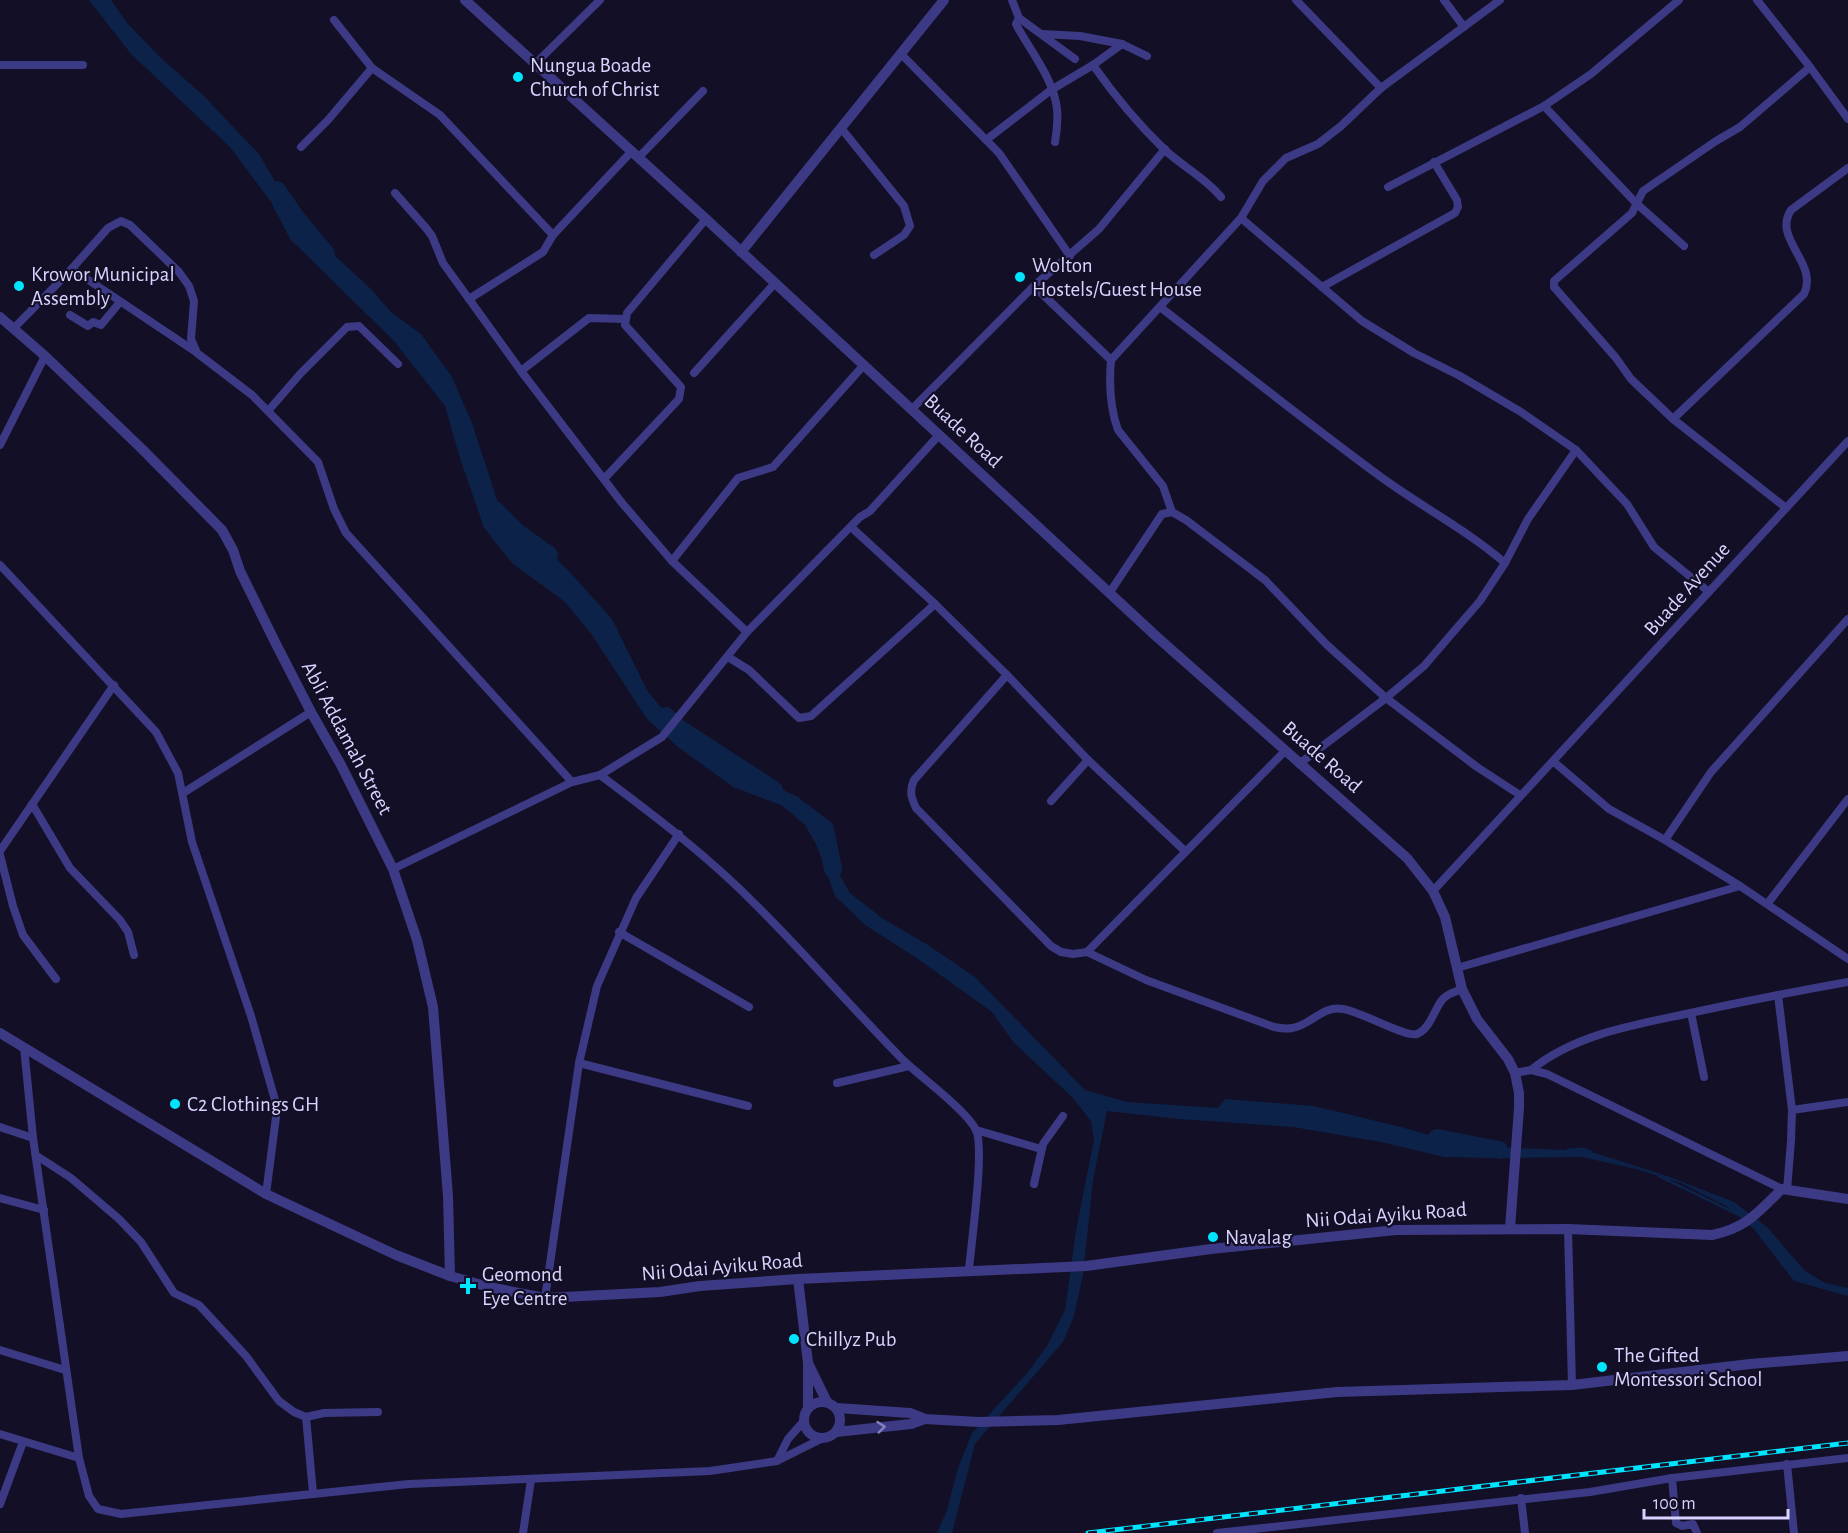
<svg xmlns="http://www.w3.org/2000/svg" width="1848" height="1533" font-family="'Alegreya Sans',sans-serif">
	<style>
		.water { fill: #0c2248 }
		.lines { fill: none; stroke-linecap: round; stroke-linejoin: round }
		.stream { stroke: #0c2248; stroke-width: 3 }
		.river { stroke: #0c2248; stroke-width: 18 }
		.minor { stroke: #3d3a85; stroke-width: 8 }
		.tertiary { stroke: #3d3a85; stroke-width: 10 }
		.rail-casing { stroke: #00e5ff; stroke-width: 5 }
		.rail { stroke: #130f26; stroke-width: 3; stroke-dasharray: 9; stroke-linecap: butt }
		.oneway { stroke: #837fbc }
		.poi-dot { fill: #00e5ff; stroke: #130f26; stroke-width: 2 }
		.labels { text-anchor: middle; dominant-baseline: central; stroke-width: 4.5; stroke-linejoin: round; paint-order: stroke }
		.poi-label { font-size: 21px; fill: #d9d4ff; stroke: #130f26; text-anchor: start }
		.street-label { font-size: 21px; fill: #d9d4ff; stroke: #130f26 }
	</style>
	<rect width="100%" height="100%" fill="#130f26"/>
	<path class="water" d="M 89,0 L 111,0 L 127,23 L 162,59 L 203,95 L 258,153 L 281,191 L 300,229 L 317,239 L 371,289 L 391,312 L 421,334 L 452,377 L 472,423 L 500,509 L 516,534 L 543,547 L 567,569 L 612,619 L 647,690 L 664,711 L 692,740 L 727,768 L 770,784 L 798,797 L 817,814 L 836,869 L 850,893 L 882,918 L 928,945 L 975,977 L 1085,1090 L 1127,1102 L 1218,1108 L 1225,1099 L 1314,1106 L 1401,1127 L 1468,1146 L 1589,1151 L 1667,1176 L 1734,1202 L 1767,1227 L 1805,1271 L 1825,1283 L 1848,1288 L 1848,1296 L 1794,1281 L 1753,1228 L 1726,1206 L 1681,1183 L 1636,1169 L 1582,1157 L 1497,1158 L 1444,1157 L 1381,1142 L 1293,1127 L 1179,1119 L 1107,1111 L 1093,1180 L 1083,1275 L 1074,1316 L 1063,1342 L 975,1444 L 952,1533 L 937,1533 L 947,1510 L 958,1468 L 972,1433 L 1028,1372 L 1047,1346 L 1065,1310 L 1076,1231 L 1094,1139 L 1091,1121 L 1073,1098 L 1014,1043 L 992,1012 L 918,959 L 865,925 L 835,896 L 817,846 L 804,823 L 781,805 L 733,787 L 678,747 L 647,719 L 592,635 L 564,601 L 513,564 L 484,528 L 459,455 L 445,406 L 394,341 L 290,239 L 271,202 L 230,147 L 131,54 Z"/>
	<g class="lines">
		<g class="stream">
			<path d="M 1568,1150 L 1583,1149 L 1591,1152"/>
			<path d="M 1659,1176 L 1737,1214"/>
		</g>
		<g class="river">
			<path d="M 277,190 L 294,215 L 326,254"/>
			<path d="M 495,510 L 517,532 L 549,555"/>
			<path d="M 666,716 L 680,729 L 774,790"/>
			<path d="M 803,812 L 825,829 L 833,869"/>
			<path d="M 1437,1138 L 1499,1150"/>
		</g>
		<g class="minor">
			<path d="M 1012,0 L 1019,18 L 1075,59"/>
			<path d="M 1296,0 L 1381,88"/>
			<path d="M 1444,0 L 1464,27"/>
			<path d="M 1500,0 L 1381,88 L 1341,126 L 1318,144 L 1286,158 L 1263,181 L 1241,218 L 1111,360 C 1109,383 1110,408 1118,430 L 1163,486 L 1172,512 L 1186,520 L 1265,580 L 1327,645 L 1386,698 L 1477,767 L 1520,795"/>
			<path d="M 1757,0 L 1810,67 L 1848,119"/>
			<path d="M 1019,18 L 1016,24 L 1018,28 C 1032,53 1054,80 1057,109 C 1058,120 1057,131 1055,142"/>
			<path d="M 334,20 L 372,68 L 440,115 L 553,235"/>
			<path d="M 1042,34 L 1080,36 L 1122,44"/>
			<path d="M 901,54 L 999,153 L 1070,256"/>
			<path d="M 535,64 L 600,0"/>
			<path d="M 0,65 L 83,65"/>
			<path d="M 1093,65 C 1114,95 1138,124 1165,150 C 1183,167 1206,178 1221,197"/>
			<path d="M 1544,106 L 1636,203 L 1684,246"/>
			<path d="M 841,128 L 904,206 L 910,226 L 904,235 L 874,255"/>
			<path d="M 986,140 L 1051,90 L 1093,65 L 1122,44 L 1147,56"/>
			<path d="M 301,147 L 328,120 L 372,68"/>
			<path d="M 638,158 L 703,91"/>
			<path d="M 1388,187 L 1544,106 L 1591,74 L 1679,0"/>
			<path d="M 395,193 L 426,228 L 432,236 L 443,263 L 521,371 L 622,503 L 672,561 L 747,632"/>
			<path d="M 1241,218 L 1362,321 L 1414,353 L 1460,376 L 1521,412 L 1576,450 L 1627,504 L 1654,547 L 1709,592"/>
			<path d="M 72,269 L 196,352"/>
			<path d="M 1034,286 L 1111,360"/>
			<path d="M 1322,287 L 1455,213 L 1458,207 L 1457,200 L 1434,162"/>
			<path d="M 469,299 L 543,252 L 553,235 L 631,152"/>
			<path d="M 1160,307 C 1234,364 1306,422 1381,477 C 1422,507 1467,530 1505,563"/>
			<path d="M 70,315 L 88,326 L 93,322 L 101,325 L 120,302"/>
			<path d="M 13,329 L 68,273 L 108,228 L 121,221 L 130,225 L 179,272 L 189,286 L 194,301 L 191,339 L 197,353 L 252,395 L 318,462 L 334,509 L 346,533 L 572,782"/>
			<path d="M 521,371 L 589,318 L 625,319"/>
			<path d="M 694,373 L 775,283"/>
			<path d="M 912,409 L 1034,286 L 1099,229 L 1165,149"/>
			<path d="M 268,411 L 301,373 L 347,327 L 359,326 L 398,364"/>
			<path d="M 1673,419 L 1804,294 C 1819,263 1772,239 1791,210 L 1848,168"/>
			<path d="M 0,445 L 45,356"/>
			<path d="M 604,479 L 679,399 L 681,387 L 625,325 L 627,313 L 706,219"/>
			<path d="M 1786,508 L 1673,419 L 1631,379 L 1616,358 L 1554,287 L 1554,281 L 1632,213 L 1643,191 L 1716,141 L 1740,127 L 1810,67"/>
			<path d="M 851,527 L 935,604 L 1007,675 L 1088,760 L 1185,851"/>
			<path d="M 672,561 L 738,478 L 773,467 L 863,366"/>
			<path d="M 0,565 L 156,732 L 178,773 L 192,842 L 251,1016 L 275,1100 L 276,1117 L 266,1194"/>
			<path d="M 1110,592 L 1162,514 L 1172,512"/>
			<path d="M 728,657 L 749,670 L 799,718 L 811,716 L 935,604"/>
			<path d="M 1007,675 L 914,780 C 909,791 911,797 916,808 L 1051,946 L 1061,952 L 1073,954 L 1087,952 L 1146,980 L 1274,1027 C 1279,1028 1287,1029 1292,1028 C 1312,1025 1322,1005 1343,1009 C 1360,1011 1406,1038 1417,1034 C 1430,1029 1434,1010 1442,1000 C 1446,994 1455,992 1462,989"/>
			<path d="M 1554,762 L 1609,809 L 1665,840 L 1740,886 L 1848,959"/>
			<path d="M 1299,764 L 1386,698 L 1424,666 L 1480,601 L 1505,563 L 1528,519 L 1576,450"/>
			<path d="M 600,775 C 655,816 709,857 757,906 C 807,956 854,1010 904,1061 C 922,1078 966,1110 976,1130 C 985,1149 971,1244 969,1270"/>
			<path d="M 183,793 L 311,712"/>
			<path d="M 1051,801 L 1088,760"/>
			<path d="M 32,804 L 70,868 L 120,920 L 128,932 L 134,955"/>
			<path d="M 1665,840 L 1711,772 L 1848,619"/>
			<path d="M 0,851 L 114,685"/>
			<path d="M 0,855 L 13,906 L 23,935 L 56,979"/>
			<path d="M 393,869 L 572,782 L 600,775 L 662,737 L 747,632 L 860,517 L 870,511 L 939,435"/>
			<path d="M 1433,891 L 1848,441"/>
			<path d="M 1768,903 L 1848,799"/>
			<path d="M 619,932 L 749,1007"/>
			<path d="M 1087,952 L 1285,751"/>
			<path d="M 1457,968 L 1740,886"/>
			<path d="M 1778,995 L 1792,1110 L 1791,1141 L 1787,1190"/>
			<path d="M 1691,1013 L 1704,1077"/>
			<path d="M 24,1047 L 33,1138 L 79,1458 L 89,1496 L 98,1509 L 121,1514 L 409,1484 L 710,1471 L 777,1461 L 823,1438"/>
			<path d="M 579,1063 L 748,1106"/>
			<path d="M 1531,1070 C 1573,1036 1628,1026 1681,1015 C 1736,1003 1792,992 1848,982"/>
			<path d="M 1515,1073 L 1531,1070 L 1547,1074 L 1782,1189"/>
			<path d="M 837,1083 L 909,1066"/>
			<path d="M 1792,1110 L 1848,1102"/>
			<path d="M 0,1127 L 33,1138"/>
			<path d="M 976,1130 L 1041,1149"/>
			<path d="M 37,1156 L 71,1178 L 119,1219 L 141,1242 L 174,1293 L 199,1305 L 246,1356 L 279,1401 L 294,1412 L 306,1417 L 324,1413 L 378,1412"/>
			<path d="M 1034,1184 L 1043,1144 L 1063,1116"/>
			<path d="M 0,1198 L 44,1210"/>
			<path d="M 1568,1229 L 1572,1385"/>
			<path d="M 545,1298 L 579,1063 L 597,986 L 636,898 L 679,834"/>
			<path d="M 0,1350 L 65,1370"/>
			<path d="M 306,1417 L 313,1493"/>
			<path d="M 0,1434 L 79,1458"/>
			<path d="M 777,1461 L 788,1439 L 803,1422"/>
			<path d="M 1787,1464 L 1794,1533"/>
			<path d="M 1672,1478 L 1676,1523 L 1682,1526 L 1693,1524 L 1697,1533"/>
			<path d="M 1521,1498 L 1525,1533"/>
			<path d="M 0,1504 L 23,1442"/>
			<path d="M 523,1533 L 531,1480"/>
			<path d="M 1217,1533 L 1590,1492 L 1672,1478 L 1848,1458"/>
		</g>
		<g class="tertiary">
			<path d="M 465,0 L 706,219 L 1157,637 L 1407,858 L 1433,891 L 1445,917 L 1462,989 L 1477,1019 L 1508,1059 L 1515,1073 L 1519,1093 L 1519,1108 L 1510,1228"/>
			<path d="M 741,252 L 944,0"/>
			<path d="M 0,317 L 45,356 L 142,449 L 222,530 L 233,550 L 240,571 L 275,642 L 311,712 L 341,765 L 393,869 L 417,940 L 433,1007 L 448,1196 L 450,1276"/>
			<path d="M 0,1033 L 266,1194 L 396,1255 L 450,1276 L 489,1287 L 545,1298 L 660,1292 L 700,1286 L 798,1279 L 1086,1266 L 1211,1249 L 1396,1230 L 1568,1229 L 1712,1235 C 1747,1228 1758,1212 1782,1189 L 1848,1199"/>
			<path d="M 798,1279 L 808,1363 L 808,1408"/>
			<path d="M 808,1363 L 827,1402"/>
			<circle cx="822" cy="1420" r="18"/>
			<path d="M 837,1408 L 910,1413 L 925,1419 L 979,1422 L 1058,1420 L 1337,1392 L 1572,1385 L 1750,1364 L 1848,1356"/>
			<path d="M 836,1432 L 911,1424 L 925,1419"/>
		</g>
		<g class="rail-casing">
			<path id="rail" d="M 1088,1533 L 1848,1443"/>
		</g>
		<use href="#rail" class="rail"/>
	</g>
	<defs><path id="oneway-chevron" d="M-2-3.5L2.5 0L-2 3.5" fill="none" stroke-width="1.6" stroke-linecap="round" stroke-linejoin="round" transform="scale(1.5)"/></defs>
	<use class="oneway" href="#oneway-chevron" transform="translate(881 1427) rotate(-6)"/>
	<g class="poi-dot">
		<circle cx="518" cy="77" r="6"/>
		<circle cx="1020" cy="277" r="6"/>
		<circle cx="19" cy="286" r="6"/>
		<circle cx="175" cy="1104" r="6"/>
		<circle cx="1213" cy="1237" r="6"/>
		<path d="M465 1277h6v6h6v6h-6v6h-6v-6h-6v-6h6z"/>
		<circle cx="794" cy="1339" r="6"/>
		<circle cx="1602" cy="1367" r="6"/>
	</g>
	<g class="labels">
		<g class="poi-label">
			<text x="530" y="65">Nungua Boade<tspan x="530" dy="24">Church of Christ</tspan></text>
			<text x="1032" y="265">Wolton<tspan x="1032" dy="24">Hostels/Guest House</tspan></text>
			<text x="31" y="274">Krowor Municipal<tspan x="31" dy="24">Assembly</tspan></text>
			<text x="187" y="1104">C2 Clothings GH</text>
			<text x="1225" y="1237">Navalag</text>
			<text x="482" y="1274">Geomond<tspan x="482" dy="24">Eye Centre</tspan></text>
			<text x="806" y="1339">Chillyz Pub</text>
			<text x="1614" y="1355">The Gifted<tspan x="1614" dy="24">Montessori School</tspan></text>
		</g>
		<g class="street-label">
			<text transform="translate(963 431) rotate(43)">Buade Road</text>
			<text transform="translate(1687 589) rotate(-48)">Buade Avenue</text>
			<text transform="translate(347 738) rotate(62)">Abli Addamah Street</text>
			<text transform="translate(1322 757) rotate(41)">Buade Road</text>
			<text transform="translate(1386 1215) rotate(-4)">Nii Odai Ayiku Road</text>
			<text transform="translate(722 1267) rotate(-5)">Nii Odai Ayiku Road</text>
		</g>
	</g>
	<path d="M1644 1509v9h144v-9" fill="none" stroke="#d9d4ff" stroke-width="3"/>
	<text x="1653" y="1509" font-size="18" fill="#d9d4ff" stroke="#130f26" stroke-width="4.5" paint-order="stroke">100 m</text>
</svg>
